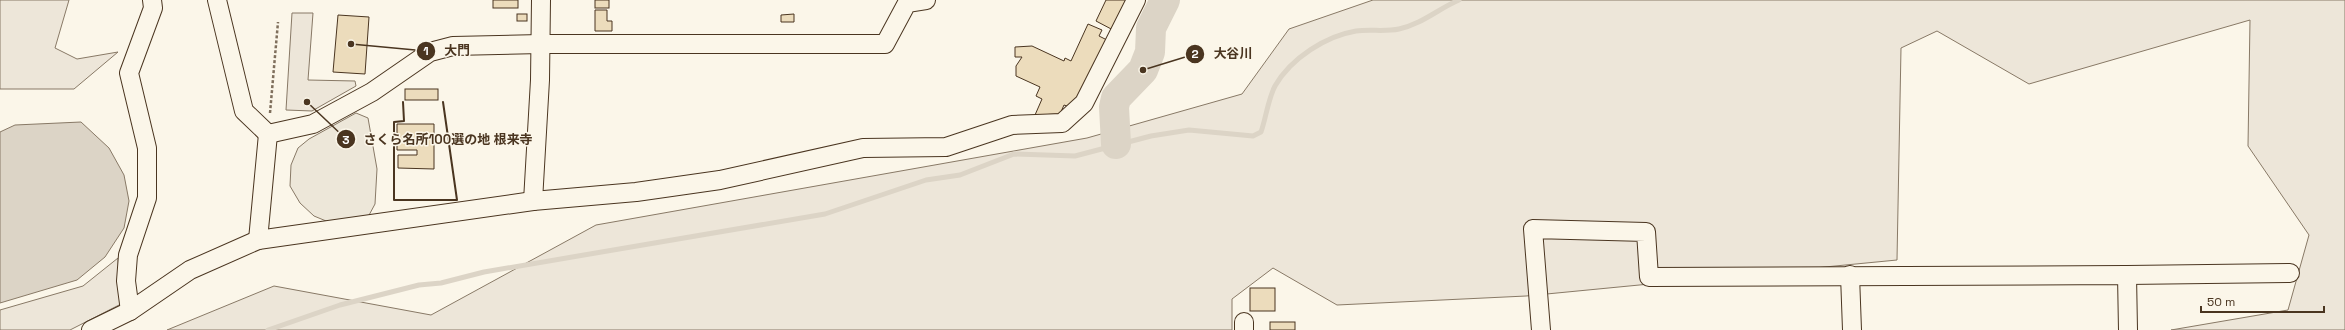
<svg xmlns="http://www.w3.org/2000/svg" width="2345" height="330" font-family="'Space Grotesk','Noto Sans JP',sans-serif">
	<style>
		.green { fill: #ede6d9; stroke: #887966 }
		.parking { fill: #ede7d9; stroke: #887966 }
		.water { fill: #dcd4c6; stroke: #887966 }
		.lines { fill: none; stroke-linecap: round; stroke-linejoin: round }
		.stream { stroke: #dcd4c6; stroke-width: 5 }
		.river { stroke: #dcd4c6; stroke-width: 30 }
		.building { fill: #ecdcbc; stroke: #4a3520 }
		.minor-casing { stroke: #4a3520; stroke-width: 20 }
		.path { stroke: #7f6f5c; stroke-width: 2.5; stroke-dasharray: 3 2; stroke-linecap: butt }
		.minor { stroke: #fbf6e9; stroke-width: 18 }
		.wall { stroke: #4a3520; stroke-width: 2 }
		.leader { fill: none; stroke: #4a3520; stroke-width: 1.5 }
		.callout-dot { fill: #4a3520; stroke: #fbf6e9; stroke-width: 1.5 }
		.mark-label { font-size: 12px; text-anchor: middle; font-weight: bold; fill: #fff }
		.callout-label { font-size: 13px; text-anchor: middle; font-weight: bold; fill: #4a3520; stroke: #fbf6e9; stroke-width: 3; stroke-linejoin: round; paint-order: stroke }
	</style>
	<rect width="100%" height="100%" fill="#fbf6e9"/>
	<g class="green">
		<path d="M 0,0 L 69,0 L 55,48 L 77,59 L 118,52 L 74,89 L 0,89 Z"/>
		<path d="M 1373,0 L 2345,0 L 2345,330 L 2171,330 L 2288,310 L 2309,235 L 2248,146 L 2250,20 L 2029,84 L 1937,31 L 1901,48 L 1897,260 L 1526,296 L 1337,305 L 1273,268 L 1232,299 L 1232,330 L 167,330 L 274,286 L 431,315 L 596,225 L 1087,138 L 1242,94 L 1289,29 Z"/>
		<path d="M 292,13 L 313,13 L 308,80 L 355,81 L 356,86 L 312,111 L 286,110 Z"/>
		<path d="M 118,258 L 121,304 L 70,330 L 0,330 L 0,310 L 83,286 Z"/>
	</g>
	<path class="parking" d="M 356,113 L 368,118 L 377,169 L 375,204 L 368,217 L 331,223 L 314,216 L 300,203 L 290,186 L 291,165 L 298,148 L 309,139 Z"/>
	<path class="water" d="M 81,122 L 109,148 L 124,175 L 129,201 L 124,228 L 105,257 L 77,280 L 0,303 L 0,132 L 15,125 Z"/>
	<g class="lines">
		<path class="stream" d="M 268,330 L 340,305 L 419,285 L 441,283 L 484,272 L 825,214 L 926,180 L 960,175 L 1014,154 L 1075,156 L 1151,136 L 1189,130 L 1253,136 L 1261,132 C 1266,118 1268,99 1275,86 C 1291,58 1326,36 1356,31 C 1370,29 1385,32 1399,29 C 1422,24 1438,9 1459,0"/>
		<path class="river" d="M 1116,144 L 1114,107 L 1116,98 L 1143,70 L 1150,52 L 1151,28 L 1165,0"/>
	</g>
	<g class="building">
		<rect x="493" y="0" width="25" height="8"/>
		<rect x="595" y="0" width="14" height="8"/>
		<path d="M 1106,0 L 1130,0 L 1115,31 L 1096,21 Z"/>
		<path d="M 595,10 L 607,10 L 607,21 L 612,21 L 612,31 L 595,31 Z"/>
		<rect x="517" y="14" width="10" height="7"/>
		<path d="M 794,14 L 794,22 L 781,22 L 781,15 Z"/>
		<path d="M 338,15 L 369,17 L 365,74 L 333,72 Z"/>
		<path d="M 1088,24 L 1102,30 L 1099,36 L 1107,40 L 1072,108 L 1064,105 L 1060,114 L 1035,115 L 1042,99 L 1036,96 L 1040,87 L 1016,76 L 1016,66 L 1022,57 L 1015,57 L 1015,47 L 1032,46 L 1064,61 L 1065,58 L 1071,61 Z"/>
		<rect x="405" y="89" width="33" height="11"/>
		<path d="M 397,124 L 434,124 L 434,169 L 398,168 L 398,155 L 417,155 L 417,150 L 397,150 Z"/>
		<rect x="1250" y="288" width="25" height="23"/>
		<rect x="1270" y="322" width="25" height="8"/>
	</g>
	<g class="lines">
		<g class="minor-casing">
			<g id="minor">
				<path d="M 217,0 L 244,111 L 268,134"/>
				<path d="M 268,134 L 313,124 L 372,92 L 430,52 L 453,46 L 541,44 L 885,44 L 907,3 L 926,0"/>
				<path d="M 533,201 L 540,80 L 541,0"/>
				<path d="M 258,240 L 268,134"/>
				<path d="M 1850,275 L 1852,330"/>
				<path d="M 2127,275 L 2290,273"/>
				<path d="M 130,311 L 126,281 L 128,255 L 147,198 L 147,148 L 129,73 L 153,8 L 152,0"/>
				<path d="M 1244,322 L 1244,330"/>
				<path d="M 91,330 L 130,311 L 190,270 L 258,240 L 533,201 L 636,192 L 720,180 L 863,148 L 946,147 L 1012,125 L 1062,123 L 1084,103 L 1136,0"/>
				<path d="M 1541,330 L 1533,229 L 1646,232 L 1649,277 L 2127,275 L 2128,330"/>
			</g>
		</g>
		<path class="path" d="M 270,113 L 278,22"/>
		<use href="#minor" class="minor"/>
		<path class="wall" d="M 403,102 L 404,121 L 394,122 L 394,200 L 457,200 L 443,102"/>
	</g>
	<path class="leader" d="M351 44L426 51M1143 70L1195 54M307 102L346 139"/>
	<g class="callout-dot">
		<circle cx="351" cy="44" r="4"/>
		<circle cx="1143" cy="70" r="4"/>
		<circle cx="307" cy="102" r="4"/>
		<circle cx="426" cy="51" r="10"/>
		<circle cx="1195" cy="54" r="10"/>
		<circle cx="346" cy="139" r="10"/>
	</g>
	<g class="mark-label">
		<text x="426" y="55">1</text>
		<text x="1195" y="58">2</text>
		<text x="346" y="144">3</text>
	</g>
	<g class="callout-label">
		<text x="457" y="55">大門</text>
		<text x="1233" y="58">大谷川</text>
		<text x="448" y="144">さくら名所100選の地 根来寺</text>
	</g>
	<path d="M2201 306v6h123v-6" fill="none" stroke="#4a3520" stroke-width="2"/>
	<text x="2207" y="306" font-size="12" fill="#4a3520" stroke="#fbf6e9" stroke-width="3" paint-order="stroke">50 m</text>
</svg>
